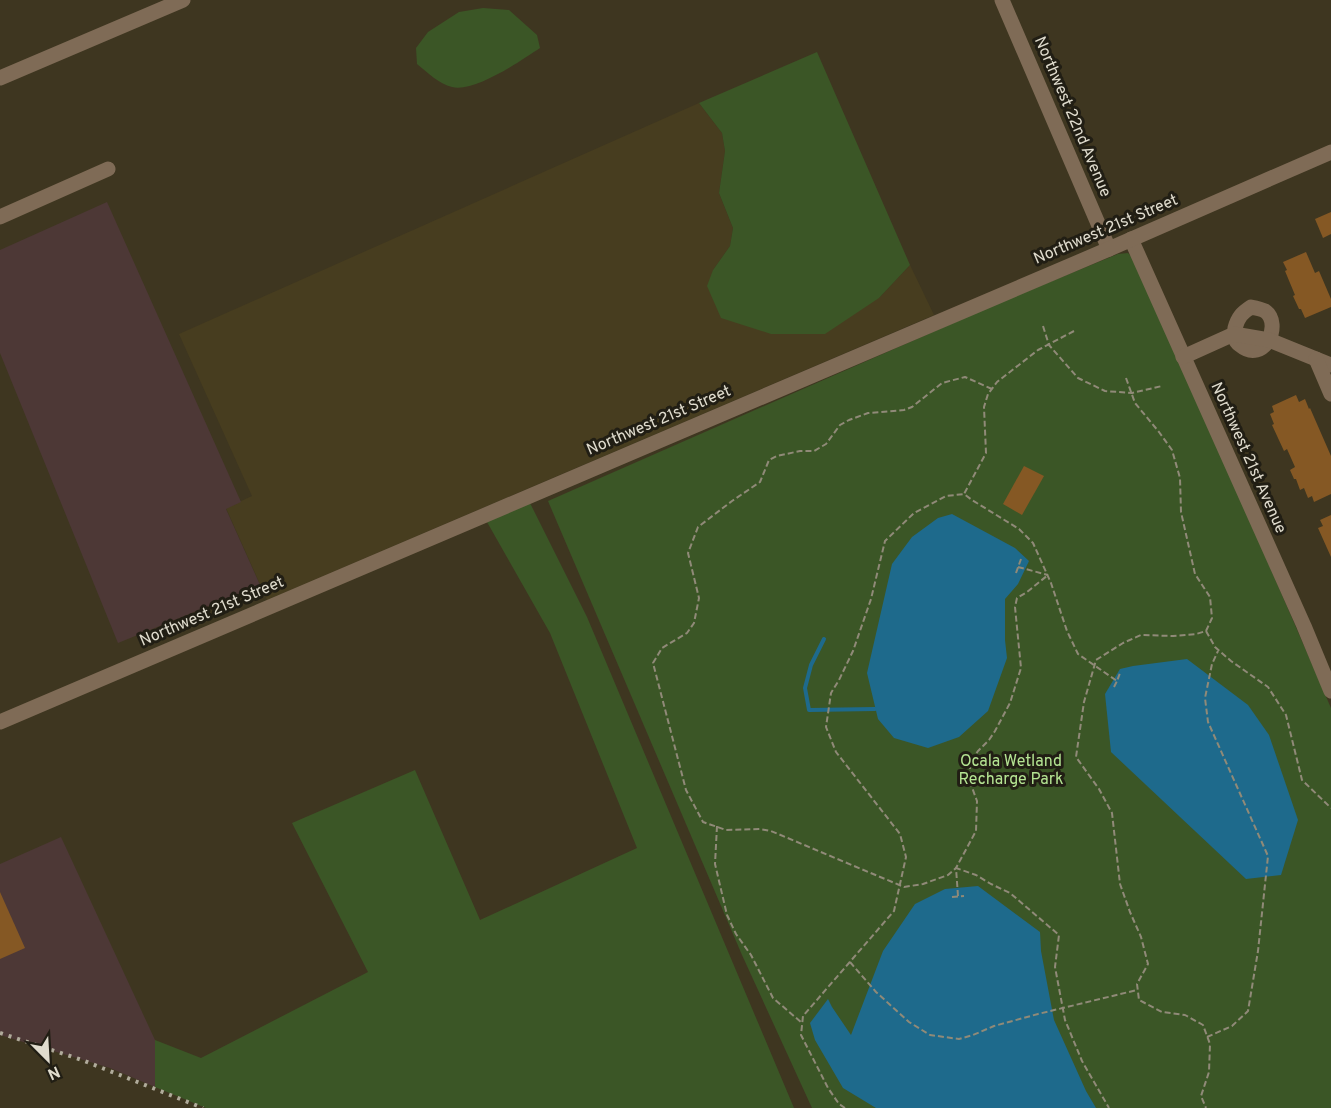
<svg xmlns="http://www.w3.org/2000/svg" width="1331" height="1108" font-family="Overpass,sans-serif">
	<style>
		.built { fill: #473d1f }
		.industrial { fill: #4d3836 }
		.green { fill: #3b5626 }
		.water { fill: #1e6a8c }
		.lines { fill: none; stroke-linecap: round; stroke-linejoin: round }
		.stream { stroke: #1e6a8c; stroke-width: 4 }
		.building { fill: #855824 }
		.path { stroke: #908a78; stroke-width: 2; stroke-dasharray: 6 3; stroke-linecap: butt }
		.minor { stroke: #7f6b56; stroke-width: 15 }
		.rail { stroke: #b0ab9b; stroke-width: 4; stroke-dasharray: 3 6; stroke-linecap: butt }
		.labels { text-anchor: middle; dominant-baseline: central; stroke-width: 6; stroke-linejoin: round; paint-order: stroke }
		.street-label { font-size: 16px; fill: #e0dcce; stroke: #211e14 }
		.park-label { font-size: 16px; fill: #b5e593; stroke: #211e14 }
	</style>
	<rect width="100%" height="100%" fill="#3e3620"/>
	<path class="built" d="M 699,103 L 722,133 L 725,151 L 719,193 L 733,228 L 730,246 L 713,270 L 879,298 L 910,265 L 934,315 L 267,600 L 226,508 L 252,496 L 179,334 Z"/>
	<g class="industrial">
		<path d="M 107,202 L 241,502 L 226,509 L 260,585 L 118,643 L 0,353 L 0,250 Z"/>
		<path d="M 61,837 L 155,1040 L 155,1087 L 110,1068 L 0,1035 L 0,864 Z"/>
	</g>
	<g class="green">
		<path d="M 483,8 L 509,10 L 537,35 L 540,48 C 522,60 474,93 452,87 C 439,84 427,72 417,64 L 416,48 L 428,32 L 459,12 Z"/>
		<path d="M 817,52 L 910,265 L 879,298 L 825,334 L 771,334 L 721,318 L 707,286 L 713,270 L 730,246 L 733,228 L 719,193 L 725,151 L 722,133 L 699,103 Z"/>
		<path d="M 1128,253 L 1139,265 L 1331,708 L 1331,1108 L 812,1108 L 742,955 L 548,501 L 1001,302 L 1118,254 Z"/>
		<path d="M 530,503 L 587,617 L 794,1108 L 206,1108 L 155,1087 L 155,1040 L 201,1058 L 368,972 L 292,823 L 415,770 L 480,920 L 637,848 L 550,633 L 487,522 Z"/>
	</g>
	<g class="water">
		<path d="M 952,514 L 1015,548 L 1029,561 L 1018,584 L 1005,599 L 1005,640 L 1007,658 L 988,711 L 959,737 L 928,748 L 894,738 L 878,719 L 867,673 L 892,564 L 912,537 L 938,518 Z"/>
		<path d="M 1187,659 L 1248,705 L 1269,735 L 1298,820 L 1281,875 L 1246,879 L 1111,752 L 1105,694 L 1120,669 L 1133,666 Z"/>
		<path d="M 978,886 L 1040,932 L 1041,951 L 1054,1020 L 1086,1091 L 1096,1108 L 876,1108 L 843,1088 L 815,1040 L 810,1023 L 828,999 L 832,1007 L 851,1035 L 883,951 L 915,904 L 945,889 Z"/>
	</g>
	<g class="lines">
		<path class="stream" d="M 824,639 L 811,665 L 805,688 L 809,710 L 875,709"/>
	</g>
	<g class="building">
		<path d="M 1331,212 L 1331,234 L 1323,238 L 1315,219 Z"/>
		<path d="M 1306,252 L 1315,273 L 1319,271 L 1331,299 L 1331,307 L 1305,318 L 1301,309 L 1299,309 L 1293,296 L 1295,295 L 1285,271 L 1287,270 L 1283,262 Z"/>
		<path d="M 1296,395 L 1299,402 L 1305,399 L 1309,409 L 1310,408 L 1331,456 L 1331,494 L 1314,502 L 1312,496 L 1308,498 L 1304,488 L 1300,490 L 1296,479 L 1294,479 L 1290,470 L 1295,467 L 1287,449 L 1284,451 L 1272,425 L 1274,424 L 1270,414 L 1274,412 L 1272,406 Z"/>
		<path d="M 1024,466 L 1044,476 L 1022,515 L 1003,504 Z"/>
		<path d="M 1331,515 L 1331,557 L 1318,528 L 1323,526 L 1320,520 Z"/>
		<path d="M 0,892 L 25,948 L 0,959 Z"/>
	</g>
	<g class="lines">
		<g class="path">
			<path d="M 1043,326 L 1049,345 L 1078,378 L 1105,391 L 1132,393 L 1162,386"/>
			<path d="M 1074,331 L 1038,350 L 997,382 L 988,394 L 984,407 L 986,453 L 964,494 L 972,500 L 1019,529 L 1033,543 L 1051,583 L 1067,631 L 1078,654 L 1117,681 L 1120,673"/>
			<path d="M 1126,378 L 1135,403 L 1159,432 L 1172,450 L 1180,478 L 1181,512 L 1195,574 L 1210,597 L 1212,618 L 1206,631 L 1196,634 L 1173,636 L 1141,635 L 1123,643 L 1096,660 L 1084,702 L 1076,757 L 1099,789 L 1112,813 L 1120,884 L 1130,912 L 1141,937 L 1148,964 L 1137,984 L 1139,1000 L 1162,1012 L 1185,1015 L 1203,1025 L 1210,1044 L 1209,1072 L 1201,1096 L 1206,1108"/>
			<path d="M 992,389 L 965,377 L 942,383 L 912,407 L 904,410 L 868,413 L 849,420 L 840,425 L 826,444 L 814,451 L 800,451 L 777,456 L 769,460 L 760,482 L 732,501 L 698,527 L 688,553 L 699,598 L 694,623 L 687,633 L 662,648 L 653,663 L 686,790 L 703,822 L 726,830 L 760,829 L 771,831 L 904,887 L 923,884 L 948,875 L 956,868 L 976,831 L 977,801 L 970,782 L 970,762 L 978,751 L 989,740 L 995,731 L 1010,703 L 1021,668 L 1015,607 L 1017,598 L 1027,592 L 1048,575"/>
			<path d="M 1018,567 L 1048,575"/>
			<path d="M 1016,573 L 1021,559"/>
			<path d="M 1206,631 L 1215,647 L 1231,661 L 1268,687 L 1286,715 L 1302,780 L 1331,808"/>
			<path d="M 1114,687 L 1117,681"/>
			<path d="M 717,826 L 715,864 L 727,915 L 736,934 L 751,955 L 773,998 L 802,1023"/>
			<path d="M 958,896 L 956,868 L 976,875 L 991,884 L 1010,893 L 1059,935 L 1055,967 L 1065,1020 L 1082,1061 L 1109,1108"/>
			<path d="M 952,897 L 964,896"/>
			<path d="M 850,962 L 876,992 L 909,1022 L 930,1035 L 959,1039 L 973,1035 L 994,1026 L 1038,1014 L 1137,990"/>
			<path d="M 1207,1037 L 1232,1026 L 1248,1011 L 1258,951 L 1268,856 L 1208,722 L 1205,698 L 1212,664 L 1218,651"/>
			<path d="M 845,1108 L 839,1104 L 828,1088 L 801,1035 L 803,1016 L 894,911 L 906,857 L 900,834 L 836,752 L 826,727 L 831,693 L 839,680 L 853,651 L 871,599 L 885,541 L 914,513 L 946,496 L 964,494"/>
		</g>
		<g class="minor">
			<path d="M 1002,0 L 1109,249"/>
			<path d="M 0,78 L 183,0"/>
			<path d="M 0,217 L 108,169"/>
			<path d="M 1131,239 L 1304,626 L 1331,691"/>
			<path d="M 1251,307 C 1256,308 1261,309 1265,311 C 1283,324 1264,365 1240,345 C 1234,341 1234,335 1235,328 C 1238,317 1242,313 1251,307 Z"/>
			<path d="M 1183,357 L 1234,334 L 1269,340 L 1331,365"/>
			<path d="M 1316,359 L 1331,394"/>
			<path d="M 0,722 L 1109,249 L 1331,152"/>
		</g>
		<path class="rail" d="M 0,1033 L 82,1060 L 203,1108"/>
	</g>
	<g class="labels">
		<g class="street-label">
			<text transform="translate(1072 117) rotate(67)">Northwest 22nd Avenue</text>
			<text transform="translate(1106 230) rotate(-23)">Northwest 21st Street</text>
			<text transform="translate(659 421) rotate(-23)">Northwest 21st Street</text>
			<text transform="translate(1248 458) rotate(66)">Northwest 21st Avenue</text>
			<text transform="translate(212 612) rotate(-23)">Northwest 21st Street</text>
		</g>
		<g class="park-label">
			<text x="1011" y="762">Ocala Wetland<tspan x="1011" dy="18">Recharge Park</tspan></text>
		</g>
	</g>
	<g transform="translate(48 1060) rotate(156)" stroke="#211e14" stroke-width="4.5" paint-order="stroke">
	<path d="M0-4.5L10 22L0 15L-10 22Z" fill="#e0dcce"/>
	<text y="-9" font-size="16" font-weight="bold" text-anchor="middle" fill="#e0dcce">N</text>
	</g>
</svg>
